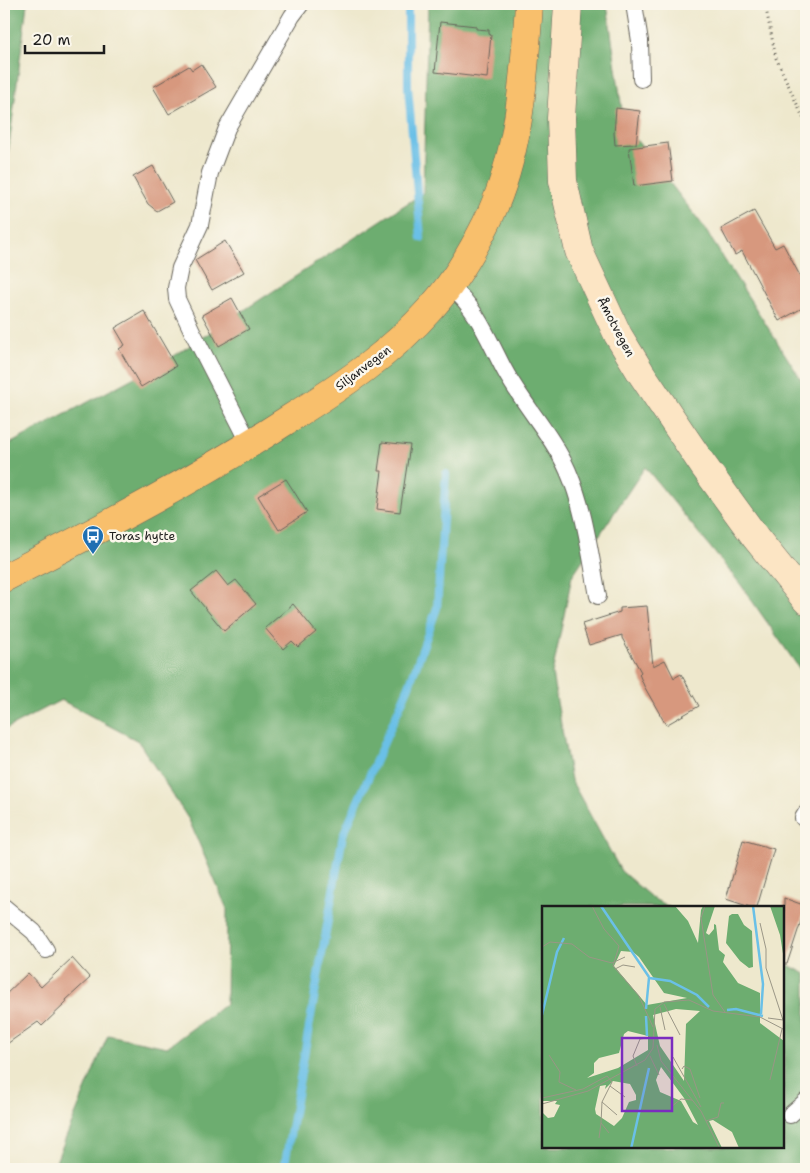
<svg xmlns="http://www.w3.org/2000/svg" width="810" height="1173" font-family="'Shantell Sans',sans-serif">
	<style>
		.forest { fill: #6dad70; stroke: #446446 }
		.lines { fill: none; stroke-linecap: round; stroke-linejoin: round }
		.stream { stroke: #6ac0e7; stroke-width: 8 }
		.building { fill: #d7987e }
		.service-casing { stroke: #66635a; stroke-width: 18 }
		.secondary-casing { stroke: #66635a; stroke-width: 29 }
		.primary-casing { stroke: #66635a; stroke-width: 29 }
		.path { stroke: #66635a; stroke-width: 3; stroke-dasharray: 1 4; stroke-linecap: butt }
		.service { stroke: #fff; stroke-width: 16 }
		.secondary { stroke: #fce5c4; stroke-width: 28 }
		.primary { stroke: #f8bf6c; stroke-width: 28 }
		.labels { text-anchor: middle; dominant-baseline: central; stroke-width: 5; stroke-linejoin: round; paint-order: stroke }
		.street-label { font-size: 12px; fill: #1c1c1c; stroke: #fbf7ec }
		.poi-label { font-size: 12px; fill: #1c1c1c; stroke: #fbf7ec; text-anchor: start }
		.inset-river { fill: none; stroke: #6ac0e7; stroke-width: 2.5 }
		.inset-road { fill: none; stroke: #9a9686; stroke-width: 1 }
		.view { fill: #7b2cbf; fill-opacity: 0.15; stroke: #7b2cbf; stroke-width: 2.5 }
		.inset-edge { fill: none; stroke: #1c1c1c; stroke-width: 2.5 }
	</style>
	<rect width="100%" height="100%" fill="#fbf7ec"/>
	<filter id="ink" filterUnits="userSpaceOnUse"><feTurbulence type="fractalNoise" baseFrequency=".02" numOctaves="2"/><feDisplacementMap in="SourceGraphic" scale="10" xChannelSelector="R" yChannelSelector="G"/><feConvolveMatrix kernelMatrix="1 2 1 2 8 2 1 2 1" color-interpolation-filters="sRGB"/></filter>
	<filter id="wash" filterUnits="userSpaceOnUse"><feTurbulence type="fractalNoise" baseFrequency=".0096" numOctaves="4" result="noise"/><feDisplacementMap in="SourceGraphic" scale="20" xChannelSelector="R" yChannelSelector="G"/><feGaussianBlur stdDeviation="1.12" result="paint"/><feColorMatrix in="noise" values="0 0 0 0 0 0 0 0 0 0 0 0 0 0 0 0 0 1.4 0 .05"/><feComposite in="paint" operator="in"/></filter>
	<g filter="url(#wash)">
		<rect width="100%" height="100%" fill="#eee8cd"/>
		<g class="forest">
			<path d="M 4,4 L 27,4 L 6,170 L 4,173 Z"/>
			<path d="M 428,4 L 607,4 L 624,124 L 701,223 L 806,387 L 806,678 L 741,585 L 645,467 L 572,576 L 552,674 L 571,780 L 621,871 L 652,898 L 669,907 L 544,907 L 544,1147 L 784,1147 L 784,963 L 806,974 L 806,1169 L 53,1169 L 108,1035 L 167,1047 L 226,1004 L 227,909 L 189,820 L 138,741 L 61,700 L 4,730 L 4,447 L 174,356 L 423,193 Z"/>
		</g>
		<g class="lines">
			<g class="stream">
				<path d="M 408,4 L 408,87 L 421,238"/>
				<path d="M 284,1169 L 343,835 L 409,686 L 437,608 L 446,474"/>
			</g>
		</g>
		<g id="blocks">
			<g class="building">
				<path d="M 440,22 L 476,26 L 476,29 L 489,30 L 489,34 L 491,35 L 487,78 L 435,72 Z"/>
				<path d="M 201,64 L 216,87 L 169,114 L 153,87 L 189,66 L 192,70 Z"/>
				<path d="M 616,108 L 640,111 L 636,144 L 615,145 L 614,133 Z"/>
				<path d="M 668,143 L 673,181 L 634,186 L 629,148 Z"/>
				<path d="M 153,166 L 173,202 L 157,211 L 148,204 L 133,177 Z"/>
				<path d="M 754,211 L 775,248 L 783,244 L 806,287 L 806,306 L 779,321 L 742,251 L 735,255 L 721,229 Z"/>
				<path d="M 225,241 L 244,272 L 212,290 L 195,260 Z"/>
				<path d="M 232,298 L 249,329 L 219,346 L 202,315 Z"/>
				<path d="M 144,311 L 176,366 L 141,387 L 119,349 L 125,345 L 115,328 Z"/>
				<path d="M 382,442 L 410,445 L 400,512 L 377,509 L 382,471 L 378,471 Z"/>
				<path d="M 286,479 L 307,512 L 279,530 L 258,496 Z"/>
				<path d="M 216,571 L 228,586 L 236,580 L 256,604 L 224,631 L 191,591 Z"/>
				<path d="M 293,604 L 316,632 L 298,647 L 292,641 L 283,649 L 265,628 Z"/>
				<path d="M 647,606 L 653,666 L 665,660 L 674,678 L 681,674 L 699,706 L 666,725 L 644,686 L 639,674 L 641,672 L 622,638 L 622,635 L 589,645 L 582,624 L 620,612 L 620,608 Z"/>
				<path d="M 743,840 L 774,849 L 757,907 L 750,907 L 726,899 Z"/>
				<path d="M 784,898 L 806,906 L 787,964 L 784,964 Z"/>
				<path d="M 72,958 L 90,978 L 66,1000 L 67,1002 L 42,1026 L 38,1022 L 4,1046 L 4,996 L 28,973 L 41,987 Z"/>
			</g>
		</g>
	</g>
	<g filter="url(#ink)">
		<use href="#blocks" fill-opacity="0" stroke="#66635a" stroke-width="1"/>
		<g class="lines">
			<g class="service-casing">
				<g id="service">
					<path d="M 634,4 L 640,41 L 641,79"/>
					<path d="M 450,286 C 477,308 489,341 505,371 C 524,406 552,435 568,471 C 585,510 590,554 598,596"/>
					<path d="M 250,444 L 193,333 L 177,299 L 176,288 L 180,268 L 200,225 L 210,173 L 227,128 L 292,16 L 301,4"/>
					<path d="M 803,818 L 806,813"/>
					<path d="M 4,907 L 34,932 L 46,950"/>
					<path d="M 790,1115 L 806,1101"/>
				</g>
			</g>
			<g class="secondary-casing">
				<path id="secondary" d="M 568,4 L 561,118 L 563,181 L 579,251 L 618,335 L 641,373 L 703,465 L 756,538 L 806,600"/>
			</g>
			<g class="primary-casing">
				<path id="primary" d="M 4,578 C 101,529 198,478 289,419 C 340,387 391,354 431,308 C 453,284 471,254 486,224 C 520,157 524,78 529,4"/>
			</g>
			<path class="path" d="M 765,4 L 776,58 L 806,124"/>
			<use href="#service" class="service"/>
			<use href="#secondary" class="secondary"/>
			<use href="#primary" class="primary"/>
		</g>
	</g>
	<defs>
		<g id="bus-pin" transform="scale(1.125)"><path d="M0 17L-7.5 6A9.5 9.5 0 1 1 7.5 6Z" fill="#1f6fb2" stroke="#fbf7ec"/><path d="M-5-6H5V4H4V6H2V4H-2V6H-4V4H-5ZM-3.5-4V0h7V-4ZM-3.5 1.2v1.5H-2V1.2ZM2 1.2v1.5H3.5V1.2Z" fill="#fff"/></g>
	</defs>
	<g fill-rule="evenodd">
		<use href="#bus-pin" x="93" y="536"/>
	</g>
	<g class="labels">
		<g class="street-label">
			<text transform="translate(616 327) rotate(62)">Åmotvegen</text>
			<text transform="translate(363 368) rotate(-37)">Siljanvegen</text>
		</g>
		<g class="poi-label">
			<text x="109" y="536">Toras hytte</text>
		</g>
	</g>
	<g transform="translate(542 906)">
		<rect width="242" height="242" fill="#eee8cd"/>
		<path d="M 0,0 L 133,0 L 146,15 L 156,37 L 159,4 L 161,0 L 173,0 L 164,27 L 167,29 L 172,23 L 172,18 L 174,19 L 177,44 L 183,49 L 181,56 L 196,77 L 218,87 L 218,117 L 242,135 L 242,242 L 197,242 L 190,226 L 171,214 L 167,215 L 180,242 L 0,242 L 0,206 L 6,212 L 12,211 L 18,199 L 13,198 L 15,195 L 0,195 ZM 79,45 L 91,46 L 97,51 L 122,87 L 145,92 L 105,99 L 72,60 ZM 134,103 L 158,105 L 144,118 L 142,175 L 118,140 L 111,109 ZM 86,125 L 106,130 L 106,144 L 76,162 L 45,172 L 52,167 L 52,157 L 57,152 L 77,147 L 82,128 ZM 119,161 L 142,192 L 156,219 L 151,216 L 139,195 L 118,186 L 114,174 ZM 71,175 L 88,178 L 94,189 L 94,194 L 87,196 L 80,212 L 72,220 L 54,208 L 53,203 L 58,180 L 64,179 L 63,183 ZM 228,0 L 242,0 L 242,54 L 238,29 ZM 190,8 L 196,8 L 202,19 L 210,25 L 211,61 L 207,62 L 198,55 L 184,37 L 187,10 Z" fill="#6dad70" fill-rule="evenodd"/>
		<path class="inset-river" d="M 59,0 L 107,71M 211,0 L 221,78 L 219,108M 104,103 L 107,72 L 128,75 L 155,89 L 167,101M 185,104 L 194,103 L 221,110M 0,109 L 15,46 L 22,32M 104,110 L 105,130M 89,243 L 107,162"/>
		<path class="inset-road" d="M 50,0 L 62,23 L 77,40 L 71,60 L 97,90 L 111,121M 163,0 L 159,12 L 171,89 L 183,106M 218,17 L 224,43 L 224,62 L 241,114 L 226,112M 0,41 L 8,36 L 30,38 L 47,51 L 70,57 L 83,51M 73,63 L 81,59 L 93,61M 122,98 L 138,129M 118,101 L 123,124M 115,139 L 119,155 L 159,205 L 178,243M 7,149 L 18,166 L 17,176 L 34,184M 108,150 L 117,169M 131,151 L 159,201M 95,160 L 91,150 L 98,133 L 113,131M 140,163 L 142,160 L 148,163 L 158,192M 228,174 L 240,123M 68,180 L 83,191M 0,192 L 41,183 L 65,170 L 70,176 L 60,196 L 59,217 L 67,227M 60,196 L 75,209M 0,198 L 46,185 L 103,154 L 111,142 L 113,103 L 122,96 L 147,94 L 171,105 L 218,111 L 243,124M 129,201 L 139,193 L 150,194M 164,215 L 176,211 L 179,197 L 182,197M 57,232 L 59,217"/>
		<path class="view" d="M 80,132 L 130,132 L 130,205 L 80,205 Z"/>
		<rect width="242" height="242" class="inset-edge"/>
	</g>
	<rect width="810" height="1173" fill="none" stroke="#fbf7ec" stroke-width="20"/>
	<path d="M25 45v8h79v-8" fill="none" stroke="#1c1c1c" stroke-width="2.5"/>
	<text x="32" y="45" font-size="15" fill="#1c1c1c" stroke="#fbf7ec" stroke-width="4" paint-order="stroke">20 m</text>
</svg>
